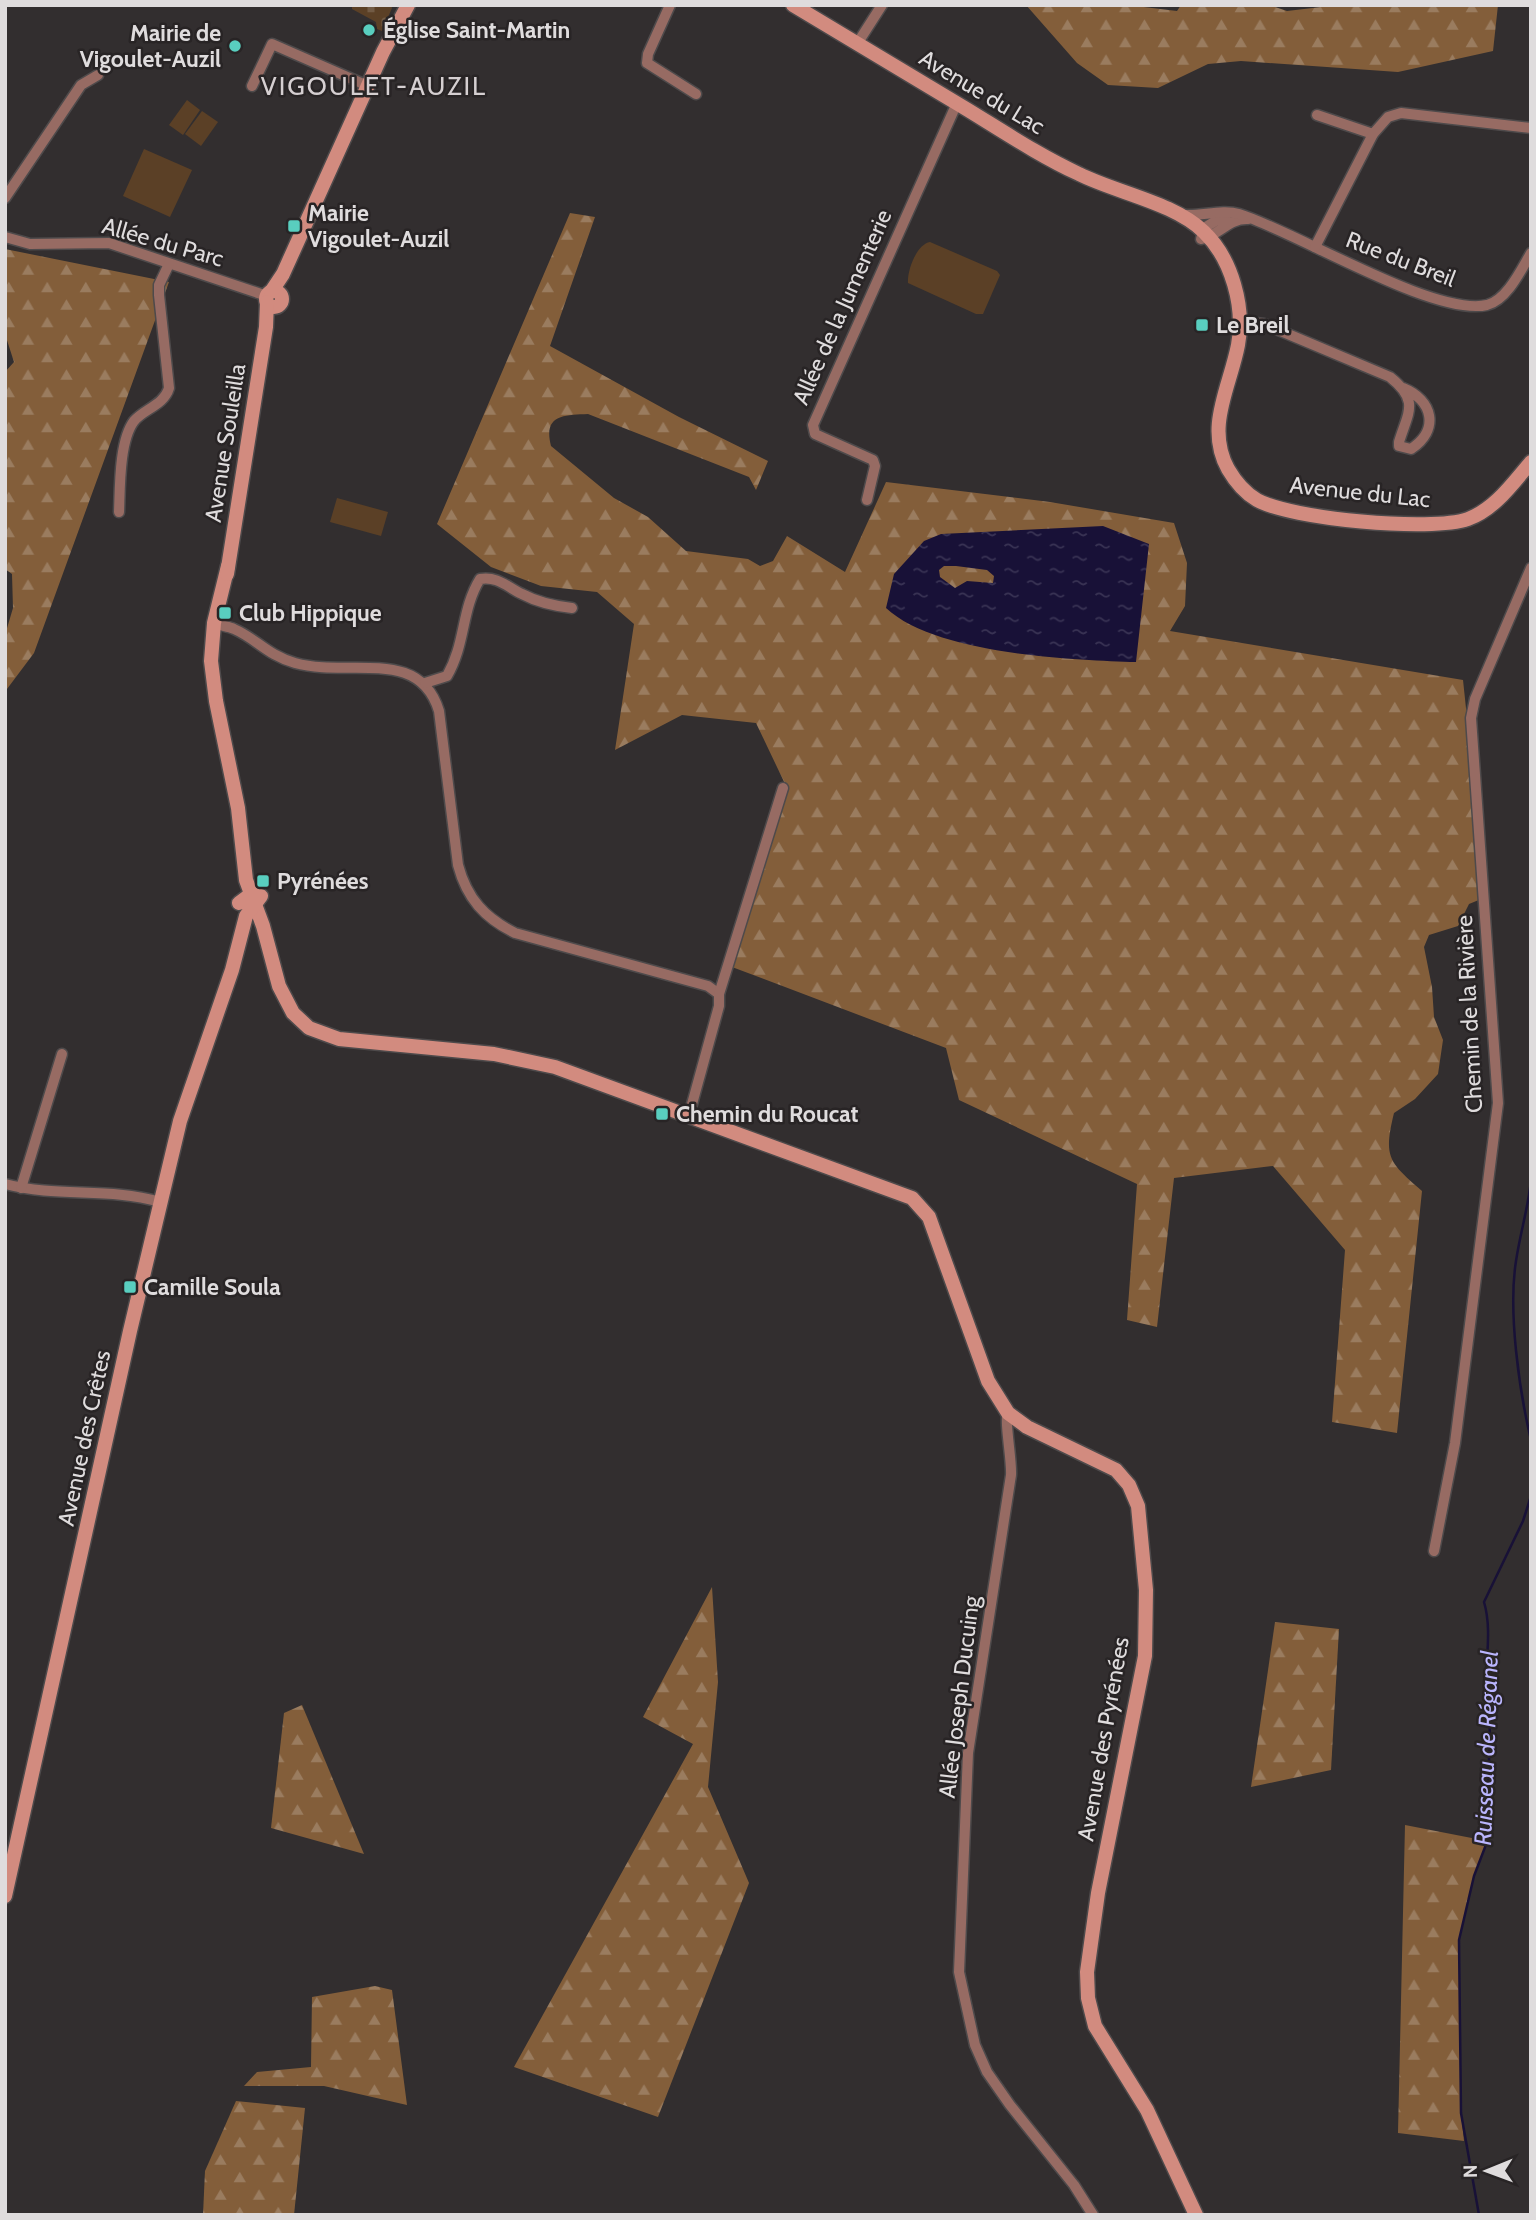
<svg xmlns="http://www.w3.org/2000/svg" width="1536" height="2220" font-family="Cabin,sans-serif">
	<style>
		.forest { fill: url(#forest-firs) }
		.cemetery { fill: url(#cemetery-stones) }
		.garden { fill: #5b4026 }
		.water { fill: url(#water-ripples); fill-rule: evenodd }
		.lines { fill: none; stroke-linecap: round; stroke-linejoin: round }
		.stream { stroke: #181137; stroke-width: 2.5 }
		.street-casing { stroke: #4e4a4b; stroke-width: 13 }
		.secondary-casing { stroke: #4e4a4b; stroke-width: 17 }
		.street { stroke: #976b63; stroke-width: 10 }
		.secondary { stroke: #d28b7f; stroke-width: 14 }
		.poi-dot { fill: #59cebf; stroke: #282425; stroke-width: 2.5 }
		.labels { text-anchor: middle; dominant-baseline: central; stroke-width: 5; stroke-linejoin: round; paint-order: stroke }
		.poi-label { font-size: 23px; font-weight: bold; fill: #dfdcdd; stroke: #282425; text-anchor: start }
		.street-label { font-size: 23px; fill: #dfdcdd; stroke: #282425 }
		.water-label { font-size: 24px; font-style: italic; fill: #bab5fd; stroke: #282425 }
		.quarter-label { font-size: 26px; letter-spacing: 2px; fill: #d5cfd1; stroke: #282425 }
	</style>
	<defs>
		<pattern id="forest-firs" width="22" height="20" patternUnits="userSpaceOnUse" patternTransform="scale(1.75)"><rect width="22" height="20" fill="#835e3a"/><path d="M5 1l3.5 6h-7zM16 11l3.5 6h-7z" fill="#9a7c5f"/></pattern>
		<pattern id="cemetery-stones" width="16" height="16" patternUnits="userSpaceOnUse" patternTransform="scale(1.75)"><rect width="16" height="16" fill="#5b4026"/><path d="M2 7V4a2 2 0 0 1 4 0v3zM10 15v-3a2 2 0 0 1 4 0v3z" fill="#725b45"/></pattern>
		<pattern id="water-ripples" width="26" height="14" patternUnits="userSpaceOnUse" patternTransform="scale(1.75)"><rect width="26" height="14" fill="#181137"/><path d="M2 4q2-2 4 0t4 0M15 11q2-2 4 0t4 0" fill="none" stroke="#393354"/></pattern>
	</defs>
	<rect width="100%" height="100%" fill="#322e2f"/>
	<g class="forest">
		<path d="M 1026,5 L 1127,5 L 1177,11 L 1181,5 L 1269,5 L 1287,11 L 1338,5 L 1498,5 L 1493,51 L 1398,72 L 1241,61 L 1208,64 L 1158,88 L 1108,85 L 1077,63 Z"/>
		<path d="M 570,213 L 595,217 L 550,346 L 679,417 L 768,461 L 756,490 L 749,477 L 588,414 C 563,415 543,415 551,446 L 614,498 L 648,517 L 686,551 L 748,559 L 760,566 L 773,561 L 787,536 L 845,572 L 886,482 L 1050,502 L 1174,523 L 1187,563 L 1185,606 L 1170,631 L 1463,680 L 1486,897 L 1469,904 L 1458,926 L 1429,935 L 1424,947 L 1432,987 L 1434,1017 L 1443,1040 L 1438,1074 L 1415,1099 L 1394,1113 C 1383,1158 1389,1162 1422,1191 L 1397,1433 L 1332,1422 L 1345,1250 L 1273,1166 L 1174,1178 L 1157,1327 L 1127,1320 L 1137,1184 L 959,1100 L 946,1048 L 732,967 L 787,788 L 756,723 L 682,715 L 615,750 L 634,624 L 597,592 L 541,586 L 491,567 L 437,524 Z"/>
		<path d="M 5,249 L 169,282 L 34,653 L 7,689 L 5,635 L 13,608 L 12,574 L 5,569 L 5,372 L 14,362 L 5,334 Z"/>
		<path d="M 712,1587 L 718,1682 L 708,1787 L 749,1883 L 658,2117 L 514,2067 L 693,1744 L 643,1717 Z"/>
		<path d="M 1275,1622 L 1339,1629 L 1331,1770 L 1251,1787 Z"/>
		<path d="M 302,1705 L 364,1854 L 271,1828 L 284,1713 Z"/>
		<path d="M 1405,1825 L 1487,1841 L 1474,1876 L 1459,1940 L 1461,2113 L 1464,2141 L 1398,2133 Z"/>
		<path d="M 375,1986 L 392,1990 L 407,2105 L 324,2086 L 244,2086 L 257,2072 L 311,2067 L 312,1997 Z"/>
		<path d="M 236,2101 L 305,2108 L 294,2215 L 203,2215 L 205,2171 Z"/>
	</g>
	<path class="cemetery" d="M 352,5 L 391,5 L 392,8 L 382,31 L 377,29 L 376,22 L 352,9 Z"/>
	<g class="garden">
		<path d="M 187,100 L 200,110 L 183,135 L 169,125 Z"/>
		<path d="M 202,111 L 218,122 L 201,146 L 185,134 Z"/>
		<path d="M 144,149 L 192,170 L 170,217 L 123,196 Z"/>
		<path d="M 930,242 L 997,271 L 1000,275 L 983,314 L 976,314 L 908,283 C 907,270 917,244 930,242 Z"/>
		<path d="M 337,498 L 388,512 L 381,536 L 330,522 Z"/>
	</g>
	<path class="water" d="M 1103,526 L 1149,544 L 1136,662 C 1070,660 935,654 886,608 L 894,574 L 924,541 L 941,534 ZM 956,566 L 987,570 L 994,576 L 993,583 L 967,581 L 955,588 L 940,577 L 939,570 L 944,566 Z"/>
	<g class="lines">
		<g class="stream">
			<path d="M 1531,1181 C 1528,1208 1520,1234 1516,1261 C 1508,1311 1519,1390 1531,1440"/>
			<path d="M 1479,2215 L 1461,2113 L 1459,1940 L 1474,1876 L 1487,1842 L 1490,1718 C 1479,1681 1495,1639 1484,1602 L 1523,1521 L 1531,1496"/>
		</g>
		<g class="street-casing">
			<g id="street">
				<path d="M 670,5 L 648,54 L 647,63 L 696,94"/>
				<path d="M 857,44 L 882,5"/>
				<path d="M 252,86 L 272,44 L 368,86"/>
				<path d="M 1317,115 L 1373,134"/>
				<path d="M 5,198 L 81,85 L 98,75"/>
				<path d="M 1227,214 L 1204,228 L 1201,239 C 1219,236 1228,218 1248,219"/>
				<path d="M 1186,215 C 1202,216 1223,209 1239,214 C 1295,231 1434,317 1487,305 C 1507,300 1521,270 1531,253"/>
				<path d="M 5,237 L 30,244 L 109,243 L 267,296"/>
				<path d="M 1315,247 L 1373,134 L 1388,117 L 1401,113 L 1531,128"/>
				<path d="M 1240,321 L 1264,324 L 1390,377 C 1420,401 1408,412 1399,442 L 1399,446 L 1411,449 C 1440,430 1433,400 1403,388"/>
				<path d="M 867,500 L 875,466 L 873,460 L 815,434 L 813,425 L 957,103"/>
				<path d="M 119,512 C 120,488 119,441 134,421 C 144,409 164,405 169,388 L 159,295 L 159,285 L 169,264"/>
				<path d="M 214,623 C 220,626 228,626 234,629 C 257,639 267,655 295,663 C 349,678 419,646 439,711 L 458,865 C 467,899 485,918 515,933 L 708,986 L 719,994"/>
				<path d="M 425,683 L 447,676 C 466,643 461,610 480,579 C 498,576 507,587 522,594 C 537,602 554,606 572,608"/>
				<path d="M 689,1115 L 719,1006 L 719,994 L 783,788"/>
				<path d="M 5,1184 C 59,1198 108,1187 160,1202"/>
				<path d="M 21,1188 L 62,1054"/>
				<path d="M 1008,1413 C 1004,1420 1012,1460 1011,1475 L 968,1753 L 959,1972 L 975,2045 L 987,2072 L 1010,2105 L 1074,2185 L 1093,2215"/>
				<path d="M 1434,1551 L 1455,1443 L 1498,1103 L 1471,718 L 1475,699 L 1531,568"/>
			</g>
		</g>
		<g class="secondary-casing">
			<g id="secondary">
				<path d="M 793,5 C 851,40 910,75 968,110 C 1004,132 1040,156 1079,174 C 1117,193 1175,203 1204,232 C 1232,259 1245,307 1238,345 C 1230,387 1205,427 1228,469 C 1235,481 1245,493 1257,500 C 1291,519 1431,532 1468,519 C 1495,509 1513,483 1531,462"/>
				<circle cx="274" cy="299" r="8"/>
				<path d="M 271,292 L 283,274 L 383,52 L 408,5"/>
				<path d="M 228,566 L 214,623 L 211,661 L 216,701 L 238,808 L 246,880 L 263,926 L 279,986 L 293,1013 L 309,1028 L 339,1039 L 494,1054 L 555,1067 L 912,1198 L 929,1217 L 988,1381 L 1008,1413 L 1027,1427 L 1116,1470 L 1129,1485 L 1138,1506 L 1146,1590 L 1145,1656 L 1098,1893 L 1087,1972 L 1088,1998 L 1095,2026 L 1147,2110 L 1196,2215"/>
				<path d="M 227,574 L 266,327 L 267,302"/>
				<path d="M 5,1896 L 130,1331 L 180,1121 L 232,970 L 246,916 L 261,896 L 251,894 L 239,903"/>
			</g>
		</g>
		<use href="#street" class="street"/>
		<use href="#secondary" class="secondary"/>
	</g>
	<g class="poi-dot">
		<circle cx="369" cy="30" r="7"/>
		<circle cx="235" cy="46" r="7"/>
		<rect x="287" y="219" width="14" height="14" rx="3.5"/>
		<rect x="1195" y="318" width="14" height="14" rx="3.5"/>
		<rect x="218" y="606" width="14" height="14" rx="3.5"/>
		<rect x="256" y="874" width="14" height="14" rx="3.5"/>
		<rect x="655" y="1107" width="14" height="14" rx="3.5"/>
		<rect x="123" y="1280" width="14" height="14" rx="3.5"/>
	</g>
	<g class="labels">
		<g class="poi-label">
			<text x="383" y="30">Église Saint-Martin</text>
			<text x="221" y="33" text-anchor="end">Mairie de<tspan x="221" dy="26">Vigoulet-Auzil</tspan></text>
			<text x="308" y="213">Mairie<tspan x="308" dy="26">Vigoulet-Auzil</tspan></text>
			<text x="1216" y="325">Le Breil</text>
			<text x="239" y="613">Club Hippique</text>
			<text x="277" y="881">Pyrénées</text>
			<text x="676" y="1114">Chemin du Roucat</text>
			<text x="144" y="1287">Camille Soula</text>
		</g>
		<g class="street-label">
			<text transform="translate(982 92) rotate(31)">Avenue du Lac</text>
			<text transform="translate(163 242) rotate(16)">Allée du Parc</text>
			<text transform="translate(1401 259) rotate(21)">Rue du Breil</text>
			<text transform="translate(842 307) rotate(-66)">Allée de la Jumenterie</text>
			<text transform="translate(225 443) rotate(-81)">Avenue Souleilla</text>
			<text transform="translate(1360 492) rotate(6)">Avenue du Lac</text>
			<text transform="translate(1469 1014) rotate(-93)">Chemin de la Rivière</text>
			<text transform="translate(84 1438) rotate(-78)">Avenue des Crêtes</text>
			<text transform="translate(959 1697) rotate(-83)">Allée Joseph Ducuing</text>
			<text transform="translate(1103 1739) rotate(-80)">Avenue des Pyrénées</text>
		</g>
		<g class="water-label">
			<text transform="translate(1486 1748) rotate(-88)">Ruisseau de Réganel</text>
		</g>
		<g class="quarter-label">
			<text x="374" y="86">VIGOULET-AUZIL</text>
		</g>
	</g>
	<rect width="1536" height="2220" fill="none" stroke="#dfdcdd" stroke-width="14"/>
	<g transform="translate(1487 2171) rotate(269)" stroke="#282425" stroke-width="5" paint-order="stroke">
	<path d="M0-5L12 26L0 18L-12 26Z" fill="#dfdcdd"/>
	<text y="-10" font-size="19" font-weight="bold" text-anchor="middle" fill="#dfdcdd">N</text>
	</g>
</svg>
